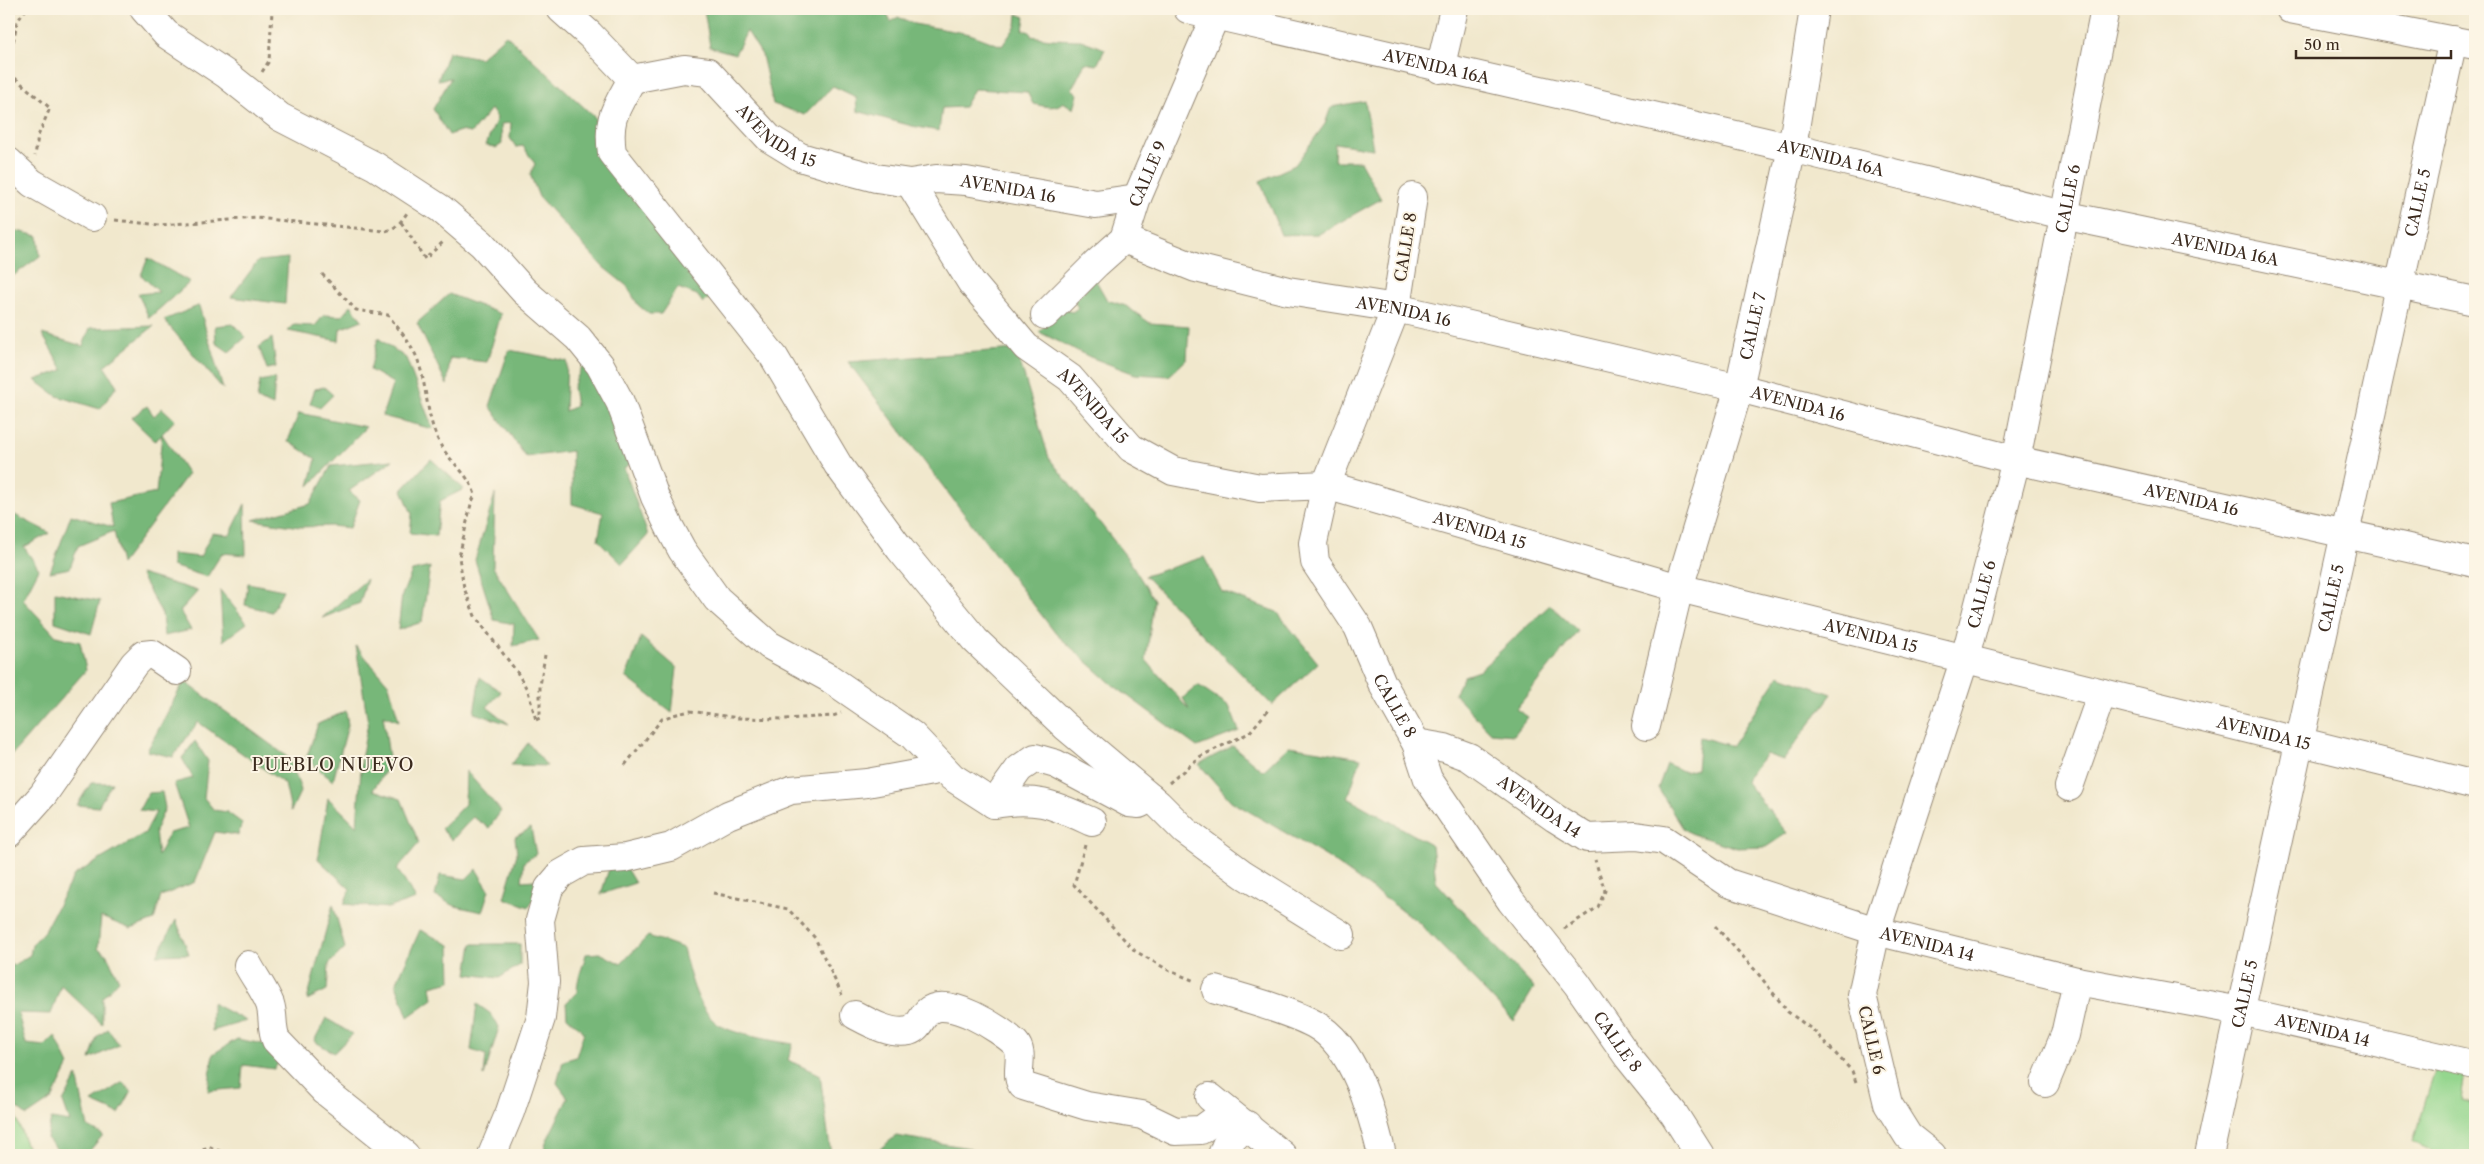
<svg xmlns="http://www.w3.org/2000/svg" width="2484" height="1164" font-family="'Libre Caslon Text',serif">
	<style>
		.green { fill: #94d68e; stroke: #688056 }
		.forest { fill: #77b779; stroke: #59704c }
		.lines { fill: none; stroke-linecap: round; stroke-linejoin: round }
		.minor-casing { stroke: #968976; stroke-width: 30 }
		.major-casing { stroke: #968976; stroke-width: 30 }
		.path { stroke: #968976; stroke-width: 3; stroke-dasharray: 4 4; stroke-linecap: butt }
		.minor { stroke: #fff; stroke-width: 28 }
		.major { stroke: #fff; stroke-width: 28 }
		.labels { text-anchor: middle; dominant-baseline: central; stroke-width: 4; stroke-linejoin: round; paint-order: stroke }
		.street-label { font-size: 16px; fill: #3b2a1e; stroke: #fcf5e5 }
		.neighbourhood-label { font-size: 18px; letter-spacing: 1px; fill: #3b2a1e; stroke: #fcf5e5 }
	</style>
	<rect width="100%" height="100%" fill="#fcf5e5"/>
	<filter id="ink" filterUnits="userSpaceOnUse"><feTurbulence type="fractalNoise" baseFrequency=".02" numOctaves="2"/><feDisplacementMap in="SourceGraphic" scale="10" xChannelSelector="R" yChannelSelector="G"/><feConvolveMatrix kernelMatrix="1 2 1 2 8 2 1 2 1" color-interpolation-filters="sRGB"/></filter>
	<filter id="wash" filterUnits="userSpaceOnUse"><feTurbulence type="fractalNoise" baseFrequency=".0096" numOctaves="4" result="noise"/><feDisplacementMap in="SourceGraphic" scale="20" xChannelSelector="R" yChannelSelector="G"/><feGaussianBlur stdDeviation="1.12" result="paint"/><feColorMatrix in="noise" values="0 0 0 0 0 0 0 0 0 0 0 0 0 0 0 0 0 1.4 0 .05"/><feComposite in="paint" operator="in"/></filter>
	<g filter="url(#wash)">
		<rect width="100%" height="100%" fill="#f1e8cd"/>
		<g class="green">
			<path d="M 2436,1067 L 2465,1074 L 2461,1099 L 2475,1103 L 2475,1155 L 2431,1155 L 2430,1150 L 2413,1142 Z"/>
			<path d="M 9,1106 L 16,1117 L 30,1155 L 9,1155 Z"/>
		</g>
		<g class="forest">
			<path d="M 704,9 L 733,9 L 736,12 L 738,9 L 884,9 L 891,22 L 898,17 L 914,24 L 970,34 L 1002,46 L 1016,26 L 1017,14 L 1025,17 L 1023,30 L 1030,32 L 1031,36 L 1050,39 L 1081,40 L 1105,49 L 1097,65 L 1085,63 L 1072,89 L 1078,94 L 1074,109 L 1063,102 C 1055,110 1044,106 1033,104 L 1027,92 L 974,89 L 964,107 L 942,108 L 939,131 L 912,126 L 857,111 L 856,97 L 833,86 L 805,115 L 773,104 L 762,55 L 747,31 L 735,54 L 710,47 Z"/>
			<path d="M 506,35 L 602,124 L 717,292 L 703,303 L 697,295 L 678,288 L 661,314 L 649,314 L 638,305 L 627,286 L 603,267 L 539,197 L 530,174 L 535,164 L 523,146 L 516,147 L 510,138 L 511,123 L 501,124 L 502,144 L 496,148 L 486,145 L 497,118 L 491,109 L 471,133 L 460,131 L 449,135 L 433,109 L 451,78 L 438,80 L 448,52 L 480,58 Z"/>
			<path d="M 1365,101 L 1373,149 L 1335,143 L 1334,161 L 1360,161 L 1381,199 L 1319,234 L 1281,235 L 1260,181 L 1295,165 L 1325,124 L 1331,107 Z"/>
			<path d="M 9,229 L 38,236 L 40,256 L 13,276 L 9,275 Z"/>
			<path d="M 148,258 L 190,282 L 149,318 L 138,294 L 159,292 L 141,275 Z"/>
			<path d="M 288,258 L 285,304 L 231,297 L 258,261 Z"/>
			<path d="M 1095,279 L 1107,300 L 1126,306 L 1150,323 L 1189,326 L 1187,359 L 1169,376 L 1135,374 L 1090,357 L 1039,332 L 1062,309 L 1072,312 L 1078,308 L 1074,301 Z"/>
			<path d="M 449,294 L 501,314 L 487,362 L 450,358 L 447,385 L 417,323 Z"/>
			<path d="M 351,305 L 362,320 L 340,329 L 339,341 L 288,331 L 294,325 L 315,326 L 324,315 L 342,316 Z"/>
			<path d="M 198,306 L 199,306 L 223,389 L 164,320 Z"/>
			<path d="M 233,324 L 246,337 L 229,352 L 216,343 L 215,326 Z"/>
			<path d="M 154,326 L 104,366 L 117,386 L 100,409 L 57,396 L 35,380 L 63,370 L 42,334 L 83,346 L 90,328 Z"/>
			<path d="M 272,338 L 276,367 L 267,369 L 259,347 Z"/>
			<path d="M 378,338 L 406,358 L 433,429 L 382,416 L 393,383 L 370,370 Z"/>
			<path d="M 1016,349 L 1049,458 L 1129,560 L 1154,600 L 1146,660 L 1189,710 L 1183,698 L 1198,685 L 1229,706 L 1239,731 L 1197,747 L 1113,685 L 1056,634 L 848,362 Z"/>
			<path d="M 509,350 L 567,361 L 565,411 L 576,406 L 573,387 L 583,364 L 610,379 L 616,425 L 653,448 L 624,468 L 648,535 L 622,564 L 598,540 L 603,513 L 572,504 L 572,451 L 526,457 L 490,406 Z"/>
			<path d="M 275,378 L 273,406 L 257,399 L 260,381 Z"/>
			<path d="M 324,387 L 333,395 L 320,408 L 310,403 L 315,389 Z"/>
			<path d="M 147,406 L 154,416 L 162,408 L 175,420 L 162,434 L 188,474 L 121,564 L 114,531 L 78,546 L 70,568 L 50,572 L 71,515 L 113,527 L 109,503 L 156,493 L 162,435 L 155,441 L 131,418 Z"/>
			<path d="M 299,413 L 366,427 L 309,486 L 316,459 L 288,441 Z"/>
			<path d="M 431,459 L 464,489 L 440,501 L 436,536 L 410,533 L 412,514 L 402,490 Z"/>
			<path d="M 393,460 L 349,491 L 360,500 L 350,528 L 331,526 L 300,527 L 253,520 L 310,504 L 331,466 Z"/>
			<path d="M 495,494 L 493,567 L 539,640 L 513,646 L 514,624 L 494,620 L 475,560 Z"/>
			<path d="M 245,504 L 246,555 L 222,553 L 207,577 L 172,566 L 172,554 L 200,557 L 212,533 L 230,535 Z"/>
			<path d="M 13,514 L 50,533 L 24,547 L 39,569 L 23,600 L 56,636 L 80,642 L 86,670 L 9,758 L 9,517 Z"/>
			<path d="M 1204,557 L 1222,592 L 1277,612 L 1318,663 L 1272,705 L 1145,576 Z"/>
			<path d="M 430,567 L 422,622 L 398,630 L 402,595 L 412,571 Z"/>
			<path d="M 140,574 L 198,591 L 180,611 L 191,630 L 164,636 L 162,614 Z"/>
			<path d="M 367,579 L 360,603 L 322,618 Z"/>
			<path d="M 248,583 L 283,590 L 272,612 L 245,605 Z"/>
			<path d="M 220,590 L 247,623 L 223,641 Z"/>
			<path d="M 55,592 L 100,601 L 91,634 L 55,622 Z"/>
			<path d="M 1550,605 L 1578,631 L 1516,709 L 1528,717 L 1514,735 L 1491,733 L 1454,694 L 1464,676 L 1479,671 Z"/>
			<path d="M 641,637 L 677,668 L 672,713 L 626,677 Z"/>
			<path d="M 356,646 L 389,685 L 399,721 L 383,715 L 390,764 L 373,790 L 401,799 L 419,843 L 397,869 L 416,899 L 388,908 L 344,904 L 350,889 L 318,859 L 328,798 L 357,826 L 362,754 L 368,723 Z"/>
			<path d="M 1779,675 L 1832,694 L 1783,760 L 1766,754 L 1745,781 L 1787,833 L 1766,847 L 1737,848 L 1692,834 L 1683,828 L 1658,788 L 1667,764 L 1685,772 L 1697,769 L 1700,737 L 1732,746 Z"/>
			<path d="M 480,677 L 501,692 L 487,707 L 509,724 L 474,713 Z"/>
			<path d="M 184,681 L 289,758 L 301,790 L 291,811 L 285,784 L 198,722 L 173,757 L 147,751 Z"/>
			<path d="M 346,711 L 348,725 L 333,781 L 306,759 L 318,724 Z"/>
			<path d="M 195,741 L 208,761 L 204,798 L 214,810 L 227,812 L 242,823 L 238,835 L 215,832 L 195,882 L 161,896 L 154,920 L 131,929 L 101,917 L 98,948 L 107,955 L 119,980 L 102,998 L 102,1024 L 61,985 L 51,1014 L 18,1013 L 26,1044 L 45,1046 L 55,1036 L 69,1065 L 52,1099 L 27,1116 L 9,1102 L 9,959 L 12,966 L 30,955 L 32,945 L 44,931 L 74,875 L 145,833 L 156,812 L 139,810 L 148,793 L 162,792 L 165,808 L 155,831 L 158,856 L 169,833 L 189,828 L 174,783 L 193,778 L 182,758 Z"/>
			<path d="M 528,743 L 547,766 L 511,765 Z"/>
			<path d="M 1233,746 L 1263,771 L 1289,746 L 1361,758 L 1348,798 L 1432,845 L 1436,882 L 1534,988 L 1514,1021 L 1417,921 L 1327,857 L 1231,801 L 1199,764 Z"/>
			<path d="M 466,771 L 501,811 L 489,828 L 473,817 L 452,840 L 441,829 L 465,804 Z"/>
			<path d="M 91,783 L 112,783 L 98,807 L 77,805 Z"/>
			<path d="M 531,828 L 536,854 L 524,862 L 522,881 L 547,879 L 529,907 L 504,898 L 517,854 L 515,837 Z"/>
			<path d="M 615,850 L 635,883 L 601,894 Z"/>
			<path d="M 476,869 L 489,890 L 482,912 L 455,906 L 435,896 L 440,875 L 466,879 Z"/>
			<path d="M 333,904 L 345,948 L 329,964 L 327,990 L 307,1000 Z"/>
			<path d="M 176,920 L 189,954 L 157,955 Z"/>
			<path d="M 420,930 L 450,945 L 451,981 L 431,986 L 433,999 L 408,1017 L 396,984 Z"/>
			<path d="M 648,936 L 683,948 C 689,972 696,1005 715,1022 C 728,1034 775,1041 793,1044 L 788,1060 L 820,1075 L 831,1155 L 543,1155 L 546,1142 L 568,1098 L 557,1083 L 563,1061 L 576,1057 L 584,1032 L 567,1017 L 566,1003 L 577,992 C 577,977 583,968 586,954 L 600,953 L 621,964 Z"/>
			<path d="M 472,944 L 520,944 L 520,965 L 499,978 L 467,974 Z"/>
			<path d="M 212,1003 L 246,1021 L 212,1031 Z"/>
			<path d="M 477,1004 L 491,1014 L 499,1027 L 484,1076 L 486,1055 L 471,1050 Z"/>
			<path d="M 326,1018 L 352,1034 L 334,1053 L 314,1041 Z"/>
			<path d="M 108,1029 L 119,1045 L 90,1059 L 97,1037 Z"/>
			<path d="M 237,1039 L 289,1049 L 274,1069 L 243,1065 L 241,1088 L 208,1091 L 213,1054 Z"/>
			<path d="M 77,1076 L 88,1127 L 103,1135 L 86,1155 L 62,1155 L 47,1138 L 51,1119 L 70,1122 L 63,1102 Z"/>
			<path d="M 123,1082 L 131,1092 L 119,1114 L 92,1102 Z"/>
			<path d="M 896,1136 L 970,1148 L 979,1155 L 872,1155 Z"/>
		</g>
	</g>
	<g filter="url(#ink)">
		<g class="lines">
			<g class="minor-casing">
				<g id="minor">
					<path d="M 144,9 L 166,34 L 226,74 L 280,117 L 375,166 L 441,209 L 482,244 L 524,291 L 578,338 L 600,365 L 620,402 L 655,497 L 670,528 L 682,550 L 717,599 L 769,645 L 829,678 L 912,735 L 952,777 L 994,804 C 1037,796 1054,805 1092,822"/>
					<path d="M 561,9 L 590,35 L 632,79"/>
					<path id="s1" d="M 1188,9 L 1792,148 L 2063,215 L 2475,301"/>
					<path d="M 1440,69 L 1454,9"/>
					<path d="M 632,79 C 616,109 607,117 612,153 L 774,357 L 838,465 L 900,549 L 975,640 L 1065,726 L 1158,804 L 1185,831 L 1243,874 L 1341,935"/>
					<path id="s2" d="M 632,79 L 684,69 L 708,72 L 769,138 L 800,157 L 831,166 L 876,178 L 910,183 L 936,179 L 966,181 L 1096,204 L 1137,198"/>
					<path d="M 9,162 L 32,183 L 92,217"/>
					<path id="s3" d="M 910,183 L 971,282 L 1026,347 L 1070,378 L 1131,448 L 1173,471 L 1260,488 L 1326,485 L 1679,588 L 2475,785"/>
					<path id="s4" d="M 1413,197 L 1396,308 L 1326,485 L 1313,543 L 1315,562 L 1358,627 L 1382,683 L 1416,743 L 1428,779 L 1511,901 L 1577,984 L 1628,1057 L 1674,1114 L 1700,1155"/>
					<path id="s5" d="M 1124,239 L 1196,268 L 1288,291 L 1396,308 L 1739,388 L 2016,460 L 2475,563"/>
					<path id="s6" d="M 1045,315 L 1096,264 L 1124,239 L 1137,198 L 1218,9"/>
					<path id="s7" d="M 1646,726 L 1679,588 L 1739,388 L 1792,148 L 1814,9"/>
					<path id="s8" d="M 1416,743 L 1445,748 L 1469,757 L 1555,818 L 1587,838 L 1636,836 L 1664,840 L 1728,883 L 1876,931 L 2077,981 L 2241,1011 L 2475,1065"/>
					<path d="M 2069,787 L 2102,693"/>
					<path d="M 994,804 L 1019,769 L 1035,758 L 1056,764 L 1129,803 L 1139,804 L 1151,798"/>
					<path d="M 9,833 L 43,795 L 134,664 L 143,655 L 152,654 L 177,671"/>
					<path d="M 248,965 C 255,978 265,991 270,1004 C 274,1016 271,1028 276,1040 L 325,1091 L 405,1155"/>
					<path d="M 1216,990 C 1245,999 1288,1010 1314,1024 C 1355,1046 1372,1113 1382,1155"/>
					<path d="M 855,1015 C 870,1023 891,1035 909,1031 C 919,1028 921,1018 927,1012 C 947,994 1000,1029 1015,1043 C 1026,1055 1013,1074 1023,1086 L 1087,1106 L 1142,1115 L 1175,1131 L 1201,1130 L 1227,1111"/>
					<path d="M 2045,1083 L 2065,1035 L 2077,981"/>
					<path d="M 1210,1097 L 1282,1155"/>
					<path d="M 492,1155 L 510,1112 L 541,1018 L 545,982 L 540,920 L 549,888 L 561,874 L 584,861 L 625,858 L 671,847 L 728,815 L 791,790 L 867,783 L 943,769"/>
					<path d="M 1222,1155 L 1226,1145 L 1247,1125"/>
					<path id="s9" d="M 1932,1155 L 1908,1136 L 1888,1104 L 1862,995 L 1876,931 L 1965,658 L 2016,460 L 2105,9"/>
					<path id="s10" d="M 2209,1155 L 2453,40"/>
				</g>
			</g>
			<g class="major-casing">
				<path id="major" d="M 2290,9 L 2475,45"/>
			</g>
			<g class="path">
				<path d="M 2453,9 L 2475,14"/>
				<path d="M 9,65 L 17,22 L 26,9"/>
				<path d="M 262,72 L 269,61 L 272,11 L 270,9"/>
				<path d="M 9,73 L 50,108 L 38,136 L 35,156"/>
				<path d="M 115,220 L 159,225 L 257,218 L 384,231 C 395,230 401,222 407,213"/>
				<path d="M 401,222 L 425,259 L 443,242"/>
				<path d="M 322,274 L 356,310 L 388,315 C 400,331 415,347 420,367 C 427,391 427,418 439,442 C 448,461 469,473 475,495 L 471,504 L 459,557 L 464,588 L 475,616 L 517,672 L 528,691 L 536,720"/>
				<path d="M 536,720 L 540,718 L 540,686 L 545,655"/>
				<path d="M 625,765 L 662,719 L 673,715 L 690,711 L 738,718 L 784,719 L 833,716 L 841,713"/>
				<path d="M 1169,783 L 1201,756 L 1249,733 L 1269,709"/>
				<path d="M 1085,845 L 1074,885 L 1135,951 L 1170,971 L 1195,981"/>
				<path d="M 713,893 L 788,909 L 815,938 L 842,995"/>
				<path d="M 1715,926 L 1756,971 L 1788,1012 L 1813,1030 L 1852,1071 L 1856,1082"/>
				<path d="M 1564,929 L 1598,907 L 1605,891 L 1595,860"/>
				<path d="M 197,1155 L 208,1146 L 229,1155"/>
			</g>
			<use href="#minor" class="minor"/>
			<use href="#major" class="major"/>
		</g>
	</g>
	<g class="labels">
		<g class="street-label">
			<text stroke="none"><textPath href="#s1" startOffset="255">AVENIDA 16A</textPath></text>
			<text stroke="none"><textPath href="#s2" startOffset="172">AVENIDA 15</textPath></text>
			<text stroke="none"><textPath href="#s1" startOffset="660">AVENIDA 16A</textPath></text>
			<text stroke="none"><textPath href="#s6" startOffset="179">CALLE 9</textPath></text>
			<text stroke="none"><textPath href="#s2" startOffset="416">AVENIDA 16</textPath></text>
			<text stroke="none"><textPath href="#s9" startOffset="1004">CALLE 6</textPath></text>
			<text stroke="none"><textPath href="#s10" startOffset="975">CALLE 5</textPath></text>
			<text transform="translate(1405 247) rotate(-81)">CALLE 8</text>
			<text stroke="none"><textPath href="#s1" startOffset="1065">AVENIDA 16A</textPath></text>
			<text stroke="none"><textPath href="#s5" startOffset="290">AVENIDA 16</textPath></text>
			<text stroke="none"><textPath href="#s7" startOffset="414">CALLE 7</textPath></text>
			<text stroke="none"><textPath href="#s5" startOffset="695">AVENIDA 16</textPath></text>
			<text stroke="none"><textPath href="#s3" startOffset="291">AVENIDA 15</textPath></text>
			<text stroke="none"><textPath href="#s5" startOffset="1100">AVENIDA 16</textPath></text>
			<text stroke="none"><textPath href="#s3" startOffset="711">AVENIDA 15</textPath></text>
			<text stroke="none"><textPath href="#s9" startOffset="599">CALLE 6</textPath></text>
			<text stroke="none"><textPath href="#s10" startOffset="570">CALLE 5</textPath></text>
			<text stroke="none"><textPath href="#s3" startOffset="1116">AVENIDA 15</textPath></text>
			<text stroke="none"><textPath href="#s4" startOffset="546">CALLE 8</textPath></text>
			<text stroke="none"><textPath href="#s3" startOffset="1521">AVENIDA 15</textPath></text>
			<text stroke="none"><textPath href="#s8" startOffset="141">AVENIDA 14</textPath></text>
			<text stroke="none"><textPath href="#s8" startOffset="561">AVENIDA 14</textPath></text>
			<text stroke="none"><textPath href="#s10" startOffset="165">CALLE 5</textPath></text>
			<text stroke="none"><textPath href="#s8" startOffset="966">AVENIDA 14</textPath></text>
			<text transform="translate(1872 1040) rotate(77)">CALLE 6</text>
			<text stroke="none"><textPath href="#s4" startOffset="951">CALLE 8</textPath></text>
		</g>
		<g class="neighbourhood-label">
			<text x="333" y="765">PUEBLO NUEVO</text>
		</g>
	</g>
	<rect width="2484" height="1164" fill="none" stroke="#fcf5e5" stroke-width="30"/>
	<path d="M2296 50v8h155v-8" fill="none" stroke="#3b2a1e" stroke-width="2.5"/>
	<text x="2304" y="50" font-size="15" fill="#3b2a1e" stroke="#fcf5e5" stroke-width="4" paint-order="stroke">50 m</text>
</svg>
